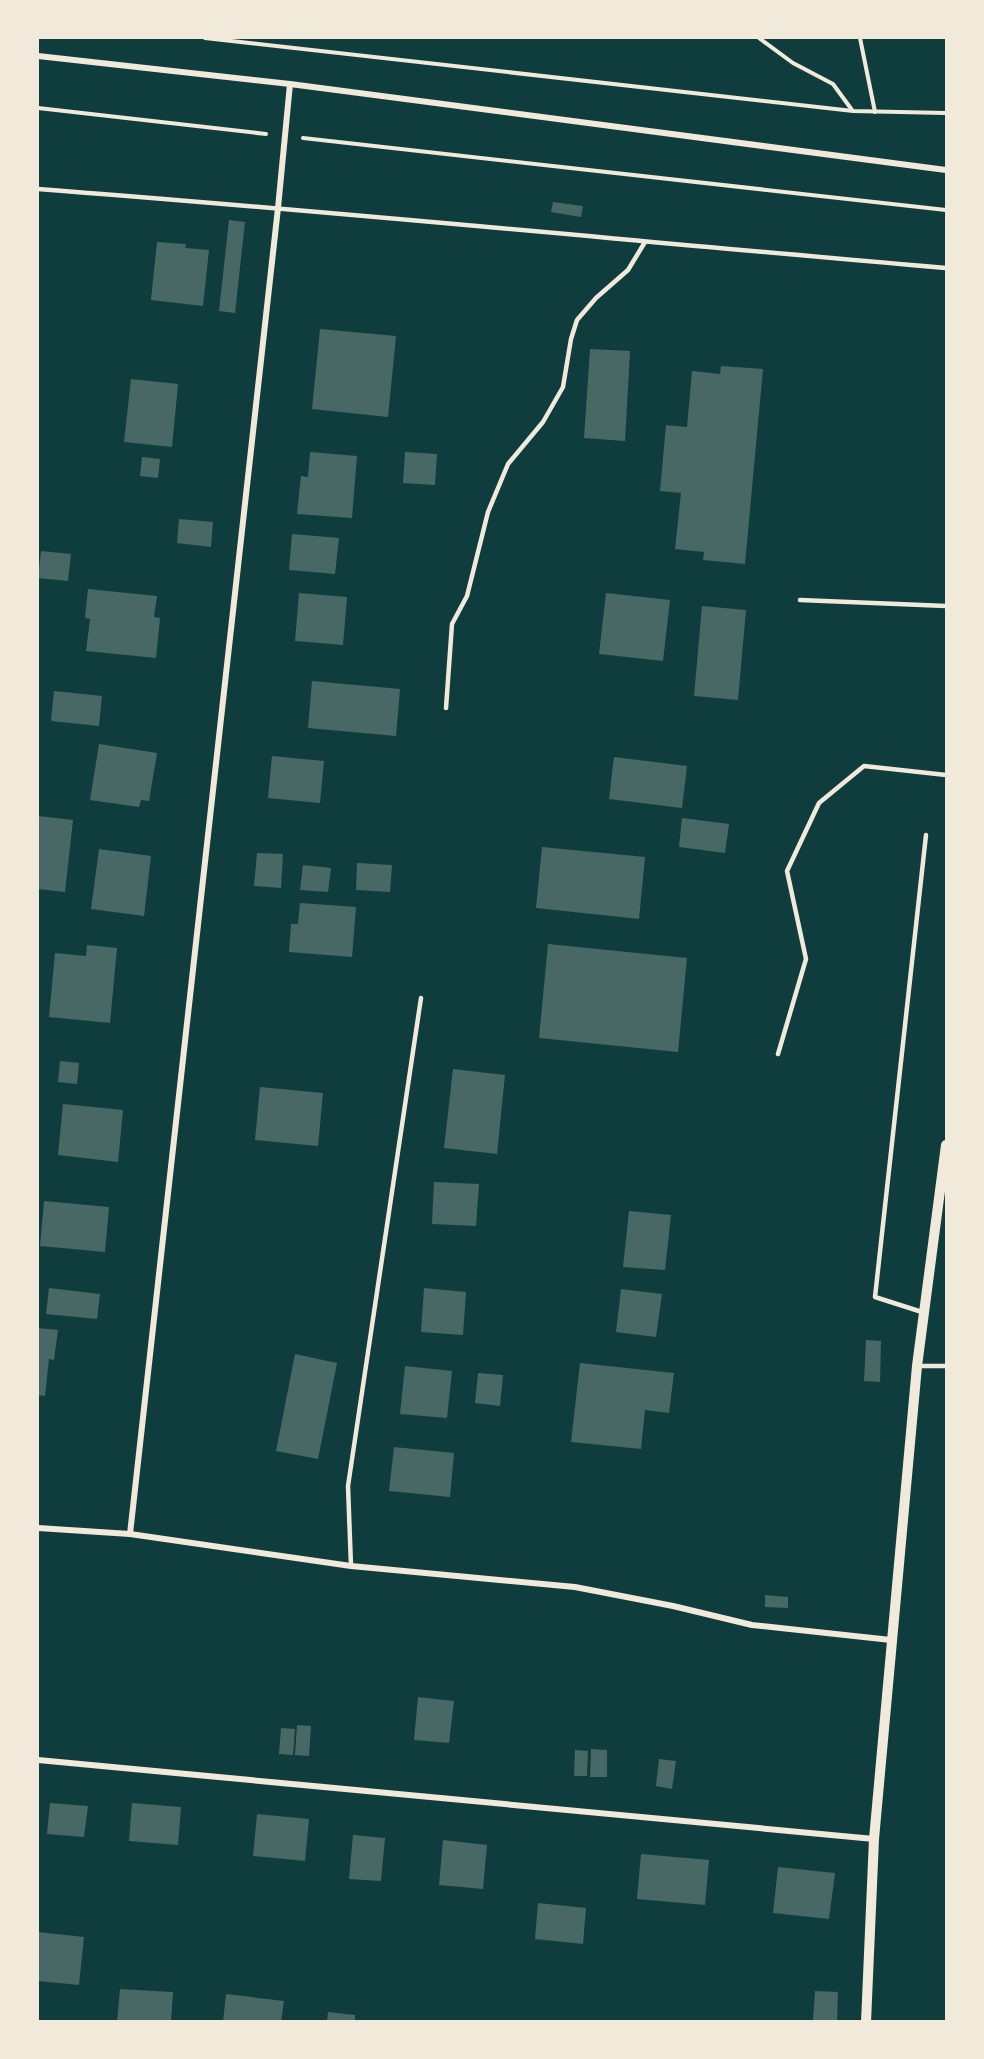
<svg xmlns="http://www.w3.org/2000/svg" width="984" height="2059" font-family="Manrope,sans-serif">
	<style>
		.building { fill: #486865 }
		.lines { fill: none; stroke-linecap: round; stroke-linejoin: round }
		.path { stroke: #f1e9da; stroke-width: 4 }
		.service { stroke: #f1e9da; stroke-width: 4.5 }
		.minor { stroke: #f1e9da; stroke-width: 6 }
		.tertiary { stroke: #f1e9da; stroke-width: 10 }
	</style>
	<rect width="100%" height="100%" fill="#0f3d3e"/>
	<g class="building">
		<path d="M 553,202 L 583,206 L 581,217 L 551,212 Z"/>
		<path d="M 229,220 L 245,222 L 235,313 L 219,311 Z"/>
		<path d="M 157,242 L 186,244 L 185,248 L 209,250 L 203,306 L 151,300 Z"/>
		<path d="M 320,329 L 396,336 L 388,417 L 312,409 Z"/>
		<path d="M 590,349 L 630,351 L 625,441 L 584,438 Z"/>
		<path d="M 721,366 L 763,369 L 745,564 L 703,560 L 704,552 L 675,549 L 681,493 L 660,491 L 666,425 L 687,427 L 692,371 L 720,374 Z"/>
		<path d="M 131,379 L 178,384 L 172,447 L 124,442 Z"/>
		<path d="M 310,452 L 357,456 L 352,518 L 297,514 L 301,476 L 308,477 Z"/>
		<path d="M 405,452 L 437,454 L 435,485 L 403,483 Z"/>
		<path d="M 142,457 L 160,459 L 158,478 L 140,476 Z"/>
		<path d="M 179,519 L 213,522 L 211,547 L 177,543 Z"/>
		<path d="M 292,534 L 339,538 L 335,574 L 289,570 Z"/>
		<path d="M 41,551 L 71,554 L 68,581 L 38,578 Z"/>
		<path d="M 88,589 L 157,596 L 154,617 L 160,618 L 156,658 L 86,651 L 90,619 L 85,618 Z"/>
		<path d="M 299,593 L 347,597 L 343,645 L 295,641 Z"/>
		<path d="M 606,593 L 670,600 L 663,661 L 599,654 Z"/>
		<path d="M 702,606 L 746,610 L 738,700 L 694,696 Z"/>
		<path d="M 312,681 L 400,689 L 396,736 L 308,728 Z"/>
		<path d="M 54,691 L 102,696 L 99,726 L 51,721 Z"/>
		<path d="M 99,744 L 157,753 L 149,801 L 141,800 L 139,807 L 90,800 Z"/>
		<path d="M 272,756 L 324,761 L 320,803 L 268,798 Z"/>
		<path d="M 614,757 L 687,766 L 682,808 L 609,799 Z"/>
		<path d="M 38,816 L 73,820 L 65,892 L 38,889 Z"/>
		<path d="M 682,818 L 729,824 L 725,853 L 679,847 Z"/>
		<path d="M 542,847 L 645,857 L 639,919 L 536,908 Z"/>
		<path d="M 99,849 L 151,856 L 144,916 L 91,909 Z"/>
		<path d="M 257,853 L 283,854 L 281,888 L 254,886 Z"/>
		<path d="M 357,863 L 392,865 L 390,892 L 356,890 Z"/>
		<path d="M 303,865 L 331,868 L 328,892 L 300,890 Z"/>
		<path d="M 300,903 L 356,907 L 352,957 L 289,952 L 291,924 L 298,924 Z"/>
		<path d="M 548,944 L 687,958 L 678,1052 L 539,1038 Z"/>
		<path d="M 87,945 L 117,948 L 110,1023 L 49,1017 L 55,953 L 86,956 Z"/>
		<path d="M 60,1061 L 79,1063 L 77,1084 L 58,1082 Z"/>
		<path d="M 453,1069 L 505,1075 L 497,1154 L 444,1148 Z"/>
		<path d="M 260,1087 L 323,1093 L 318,1146 L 255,1140 Z"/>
		<path d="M 63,1104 L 123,1110 L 118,1162 L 58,1155 Z"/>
		<path d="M 434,1182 L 479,1184 L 476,1226 L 432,1224 Z"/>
		<path d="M 44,1201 L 109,1207 L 105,1252 L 40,1246 Z"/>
		<path d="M 629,1211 L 671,1215 L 665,1270 L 623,1267 Z"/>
		<path d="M 49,1288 L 100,1294 L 97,1319 L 46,1314 Z"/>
		<path d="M 424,1288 L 466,1292 L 463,1335 L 421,1332 Z"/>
		<path d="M 621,1289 L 662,1294 L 656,1337 L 616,1332 Z"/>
		<path d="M 38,1328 L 58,1330 L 54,1360 L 49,1359 L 45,1396 L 38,1395 Z"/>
		<path d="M 866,1340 L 881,1341 L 880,1382 L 864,1381 Z"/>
		<path d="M 295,1354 L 337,1363 L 318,1459 L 276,1451 Z"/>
		<path d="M 580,1363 L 674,1373 L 669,1413 L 645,1410 L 641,1449 L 571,1442 Z"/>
		<path d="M 405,1366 L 452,1371 L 447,1418 L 400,1414 Z"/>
		<path d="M 478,1373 L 503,1375 L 500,1406 L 475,1403 Z"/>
		<path d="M 394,1447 L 454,1453 L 450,1497 L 389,1491 Z"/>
		<path d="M 765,1595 L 788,1597 L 788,1608 L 765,1607 Z"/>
		<path d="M 418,1697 L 454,1701 L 449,1743 L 414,1740 Z"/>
		<path d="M 297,1725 L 311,1726 L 309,1756 L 295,1755 Z"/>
		<path d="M 281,1728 L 295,1729 L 293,1755 L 279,1754 Z"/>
		<path d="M 591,1749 L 607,1750 L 607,1777 L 590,1777 Z"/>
		<path d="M 575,1750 L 588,1751 L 587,1776 L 574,1776 Z"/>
		<path d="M 659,1759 L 676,1761 L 672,1789 L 656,1786 Z"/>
		<path d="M 50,1803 L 88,1806 L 84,1837 L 47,1834 Z"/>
		<path d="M 132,1803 L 181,1807 L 178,1845 L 129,1841 Z"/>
		<path d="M 257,1814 L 309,1819 L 305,1861 L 253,1856 Z"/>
		<path d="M 353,1835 L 385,1838 L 381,1881 L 349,1879 Z"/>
		<path d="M 443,1840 L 487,1845 L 483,1889 L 439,1885 Z"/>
		<path d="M 641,1854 L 709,1860 L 705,1905 L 637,1899 Z"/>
		<path d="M 778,1867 L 835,1873 L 829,1919 L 773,1913 Z"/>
		<path d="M 538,1903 L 586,1908 L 583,1944 L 535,1939 Z"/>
		<path d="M 38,1932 L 84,1937 L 79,1985 L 38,1981 Z"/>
		<path d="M 120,1989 L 173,1992 L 171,2022 L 117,2022 Z"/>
		<path d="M 815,1991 L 838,1992 L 837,2022 L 813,2021 Z"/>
		<path d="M 226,1994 L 284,2001 L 281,2022 L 223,2022 Z"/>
		<path d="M 328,2012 L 355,2015 L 355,2022 L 327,2022 Z"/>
	</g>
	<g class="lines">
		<g class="path">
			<path d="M 205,38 L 853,111 L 946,113"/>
			<path d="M 759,38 L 793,63 L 833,84 L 852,110"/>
			<path d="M 860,38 L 875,112"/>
			<path d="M 38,108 L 266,134"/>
			<path d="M 303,138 L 946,210"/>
		</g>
		<g class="service">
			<path d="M 38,189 C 341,212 643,242 946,268"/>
			<path d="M 800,600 L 946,606"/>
			<path d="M 446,708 L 452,624 L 467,596 L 488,512 L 508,464 L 543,422 L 563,387 L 571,339 L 577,320 L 596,298 L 628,270 L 645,242"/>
			<path d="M 778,1054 L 806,959 L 787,871 L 819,803 L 864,766 L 946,775"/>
			<path d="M 922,1312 L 875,1297 L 926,835"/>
			<path d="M 917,1366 L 946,1366"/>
			<path d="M 351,1566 L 348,1486 L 421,998"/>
		</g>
		<g class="minor">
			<path d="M 38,56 L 290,84 L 946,170"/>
			<path d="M 38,1528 L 130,1534 L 351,1566 L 575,1587 L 673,1606 L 752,1625 L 891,1640"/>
			<path d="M 130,1534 L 278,208 L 290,84"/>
			<path d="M 38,1760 L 874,1839"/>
		</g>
		<path class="tertiary" d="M 866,2022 L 874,1839 L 917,1366 L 946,1145"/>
	</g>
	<rect width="984" height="2059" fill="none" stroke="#f1e9da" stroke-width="78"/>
</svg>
